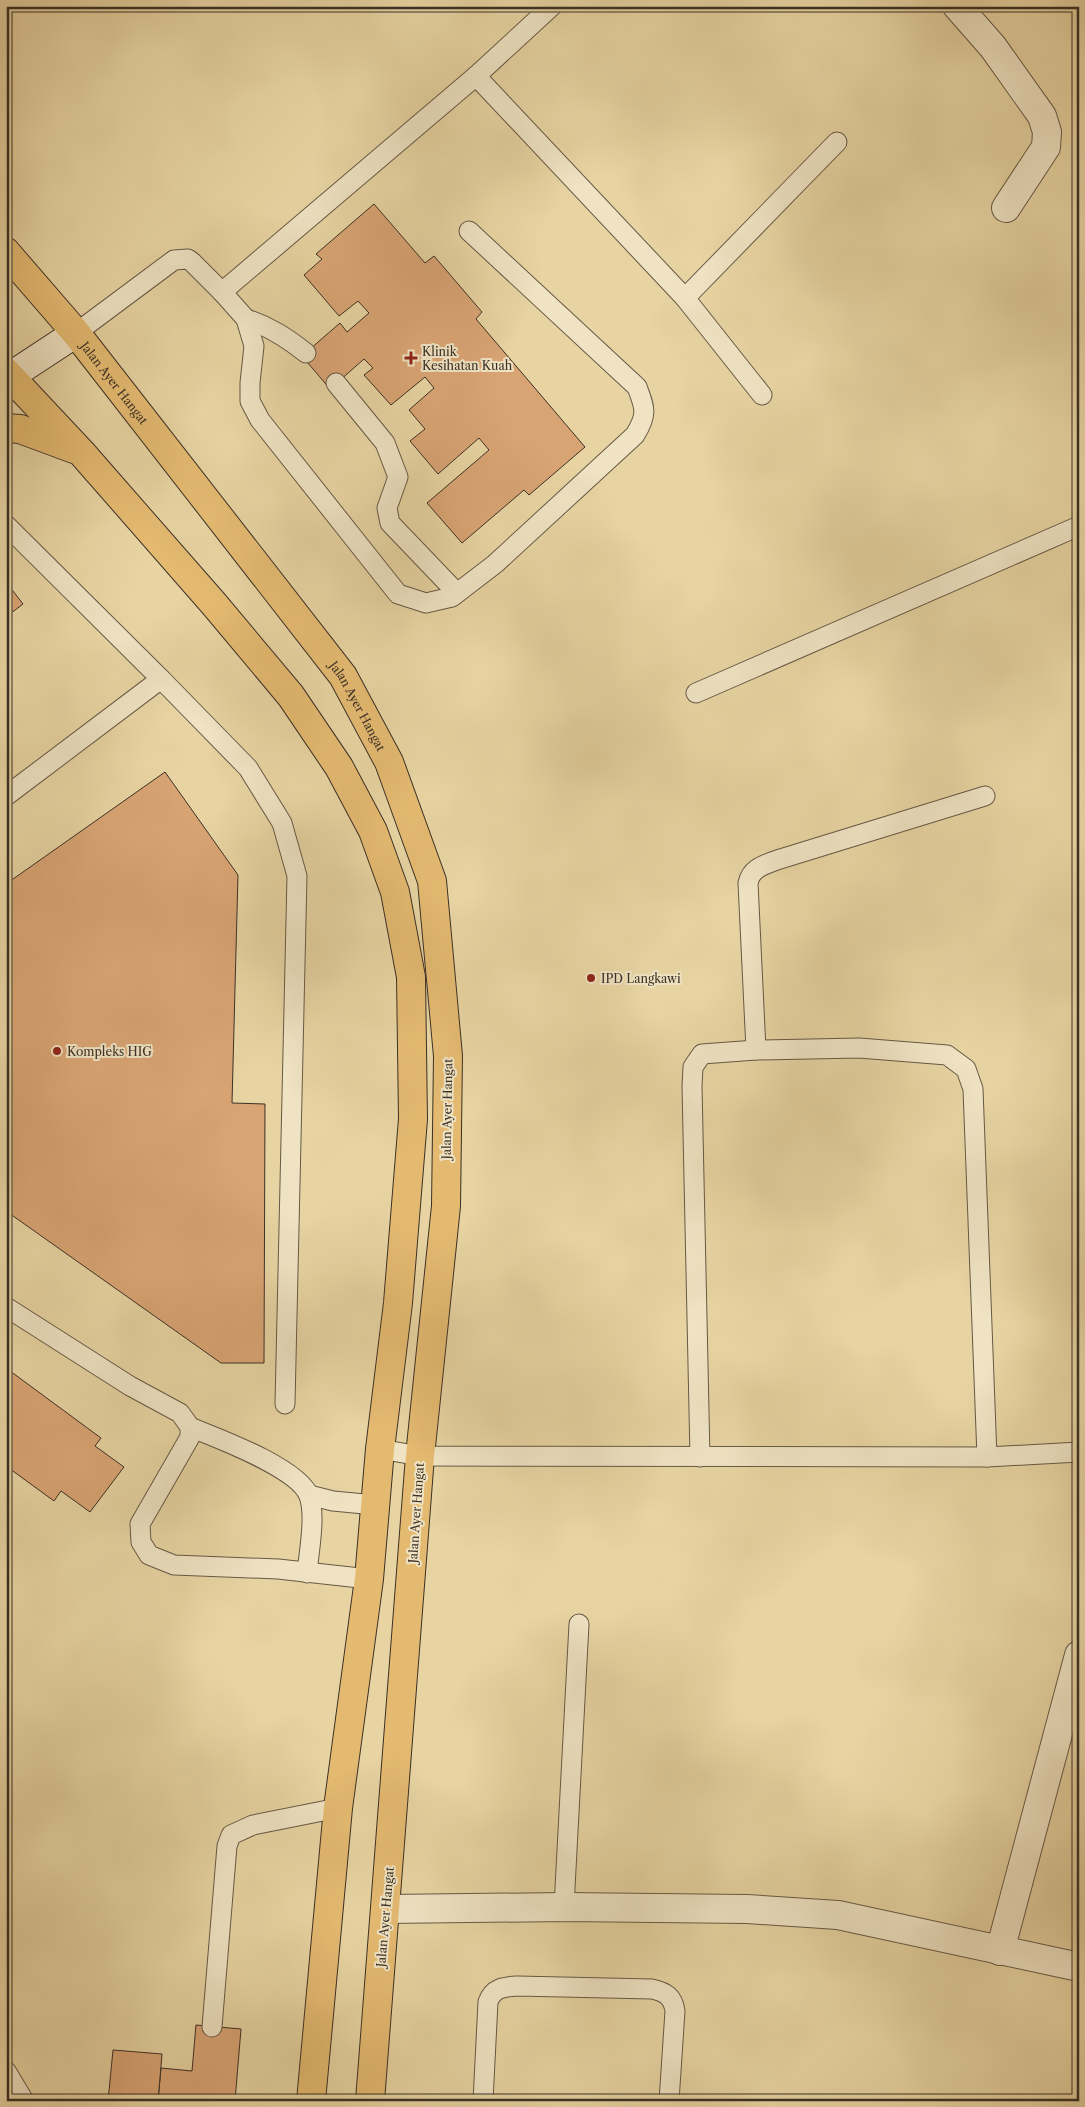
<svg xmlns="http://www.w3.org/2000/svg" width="1085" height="2107" font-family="'Libre Caslon Text',serif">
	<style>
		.building { fill: #d9a474; stroke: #3b3027 }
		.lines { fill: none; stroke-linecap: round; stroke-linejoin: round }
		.service-casing { stroke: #665946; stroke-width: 21 }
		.minor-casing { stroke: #665946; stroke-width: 30 }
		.secondary-casing { stroke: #3b3027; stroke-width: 30 }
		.primary-casing { stroke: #3b3027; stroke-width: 30 }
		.service { stroke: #efe3c3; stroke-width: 19 }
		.minor { stroke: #efe3c3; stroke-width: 28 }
		.secondary { stroke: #efe3c3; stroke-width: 28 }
		.primary { stroke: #e4ba71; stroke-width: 28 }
		.poi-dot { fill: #8f2418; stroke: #efe3c3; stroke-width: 2 }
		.labels { text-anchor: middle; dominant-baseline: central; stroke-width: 4; stroke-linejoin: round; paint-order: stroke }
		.poi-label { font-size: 12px; fill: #3b3027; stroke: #efe3c3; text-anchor: start }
		.street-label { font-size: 12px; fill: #3b3027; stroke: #efe3c3 }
	</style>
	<rect width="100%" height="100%" fill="#e7d4a2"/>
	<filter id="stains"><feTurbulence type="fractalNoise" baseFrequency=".004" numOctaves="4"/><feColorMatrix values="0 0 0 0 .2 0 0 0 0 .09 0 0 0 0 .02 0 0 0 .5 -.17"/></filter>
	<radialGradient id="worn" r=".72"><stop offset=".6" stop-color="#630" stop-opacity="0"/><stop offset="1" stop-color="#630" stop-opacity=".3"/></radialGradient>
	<g class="building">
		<path d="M 374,204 L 425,263 L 434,256 L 482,312 L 476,319 L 585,447 L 529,495 L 524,490 L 462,543 L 427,503 L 489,450 L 479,438 L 438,474 L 410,441 L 425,429 L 409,410 L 434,388 L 425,377 L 391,405 L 364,375 L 373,368 L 364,359 L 330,389 L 302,356 L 340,323 L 347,332 L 369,313 L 358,301 L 339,316 L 304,275 L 322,259 L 316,254 Z"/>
		<path d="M 6,582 L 23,604 L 6,617 Z"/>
		<path d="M 165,772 L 238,875 L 232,1103 L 265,1104 L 264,1363 L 221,1363 L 6,1211 L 6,884 Z"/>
		<path d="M 6,1368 L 101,1438 L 95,1446 L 124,1467 L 90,1512 L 61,1491 L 54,1501 L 6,1466 Z"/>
		<path d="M 196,2025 L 241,2029 L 235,2101 L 158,2101 L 161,2068 L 192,2071 Z"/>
		<path d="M 113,2050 L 162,2054 L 158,2101 L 108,2101 Z"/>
	</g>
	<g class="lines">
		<g class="service-casing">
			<g id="service">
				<path d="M 476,76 L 685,298 L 762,395"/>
				<path d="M 222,292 L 246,319 L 254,346 L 250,383 L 250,401 L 260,420 L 398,594 L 426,603 L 452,597 L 495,564 L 635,435 C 648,414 645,408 637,387 L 469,231"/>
				<path d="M 685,298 L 837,142"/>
				<path d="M 246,319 C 269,326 287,338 306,353"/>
				<path d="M 76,333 L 174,260 L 188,259 L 192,262 L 222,292 L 476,76 L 552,6"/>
				<path d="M 336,383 L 385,443 L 398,477 L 387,508 L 390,523 L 457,593"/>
				<path d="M 6,525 L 161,679 L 6,796"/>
				<path d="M 161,679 L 248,768 L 282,823 L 297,876 L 285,1404"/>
				<path d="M 696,693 L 1079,526"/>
				<path d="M 756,1050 L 748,883 C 751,868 764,865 777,860 L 985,796"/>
				<path d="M 6,1307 L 130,1386 L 180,1413 L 190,1427 L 190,1437 L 140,1524 L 141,1542 L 149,1555 L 174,1565 L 278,1569 L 369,1579"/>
				<path d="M 190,1427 C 217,1438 299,1468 309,1496 C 316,1516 309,1551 307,1573"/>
				<path d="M 380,1449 L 420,1456 L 987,1457 L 1079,1452"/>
				<path d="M 700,1457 L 692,1086 L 693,1067 L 702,1054 L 756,1050 L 859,1048 L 947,1055 L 966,1069 L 973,1089 L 987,1457"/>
				<path d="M 309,1495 L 333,1501 L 375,1505"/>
				<path d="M 564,1907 L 579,1624"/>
				<path d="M 212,2027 L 227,1846 L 231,1835 L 253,1825 L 338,1808"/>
				<path d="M 6,2071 L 24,2101"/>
				<path d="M 483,2101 L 488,2002 C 493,1988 503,1987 517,1986 L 652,1989 C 666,1992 673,1997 675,2011 L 669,2101"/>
			</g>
		</g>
		<g class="minor-casing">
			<g id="minor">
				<path d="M 957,6 L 993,47 L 1042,116 L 1047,132 L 1046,147 L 1006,208"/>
				<path d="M 386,1909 L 564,1907 L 747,1909 L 838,1915 L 1079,1967"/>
				<path d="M 1000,1951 L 1079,1655"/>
			</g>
		</g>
		<g class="secondary-casing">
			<path id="secondary" d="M 6,379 L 76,333"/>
		</g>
		<g class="primary-casing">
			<g id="primary">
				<path id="s1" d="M 6,252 L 76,333 L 343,676 L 389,762 L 432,881 L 448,1056 L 446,1206 L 420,1456 L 370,2101"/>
				<path d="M 6,372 L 81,452 L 214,604 L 291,696 L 339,767 L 373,831 L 395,892 L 411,977 L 413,1119 L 398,1303 L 380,1449 L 369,1579 L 338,1808 L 311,2101"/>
				<path d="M 6,428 L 20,429 L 74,449"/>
			</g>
		</g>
		<use href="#service" class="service"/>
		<use href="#minor" class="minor"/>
		<use href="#secondary" class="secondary"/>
		<use href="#primary" class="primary"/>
	</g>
	<g class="poi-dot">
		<path d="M408.5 350.5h5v5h5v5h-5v5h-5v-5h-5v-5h5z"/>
		<circle cx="591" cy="978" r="5"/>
		<circle cx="57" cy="1051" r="5"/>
	</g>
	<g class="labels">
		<g class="poi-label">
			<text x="422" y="351">Klinik<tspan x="422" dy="14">Kesihatan Kuah</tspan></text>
			<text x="601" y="978">IPD Langkawi</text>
			<text x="67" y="1051">Kompleks HIG</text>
		</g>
		<g class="street-label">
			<text stroke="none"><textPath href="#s1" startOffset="170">Jalan Ayer Hangat</textPath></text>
			<text stroke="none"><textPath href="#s1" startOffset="575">Jalan Ayer Hangat</textPath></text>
			<text transform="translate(447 1109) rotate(-89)">Jalan Ayer Hangat</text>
			<text transform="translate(416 1513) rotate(-86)">Jalan Ayer Hangat</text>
			<text transform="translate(385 1917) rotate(-85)">Jalan Ayer Hangat</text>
		</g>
	</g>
	<rect width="1085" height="2107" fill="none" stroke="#e7d4a2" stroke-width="25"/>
	<rect x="8" y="8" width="1070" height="2092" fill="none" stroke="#3b3027" stroke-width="2.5"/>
	<rect x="12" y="12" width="1060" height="2082" fill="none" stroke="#3b3027"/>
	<rect width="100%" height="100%" filter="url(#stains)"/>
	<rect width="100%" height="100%" fill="url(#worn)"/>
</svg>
